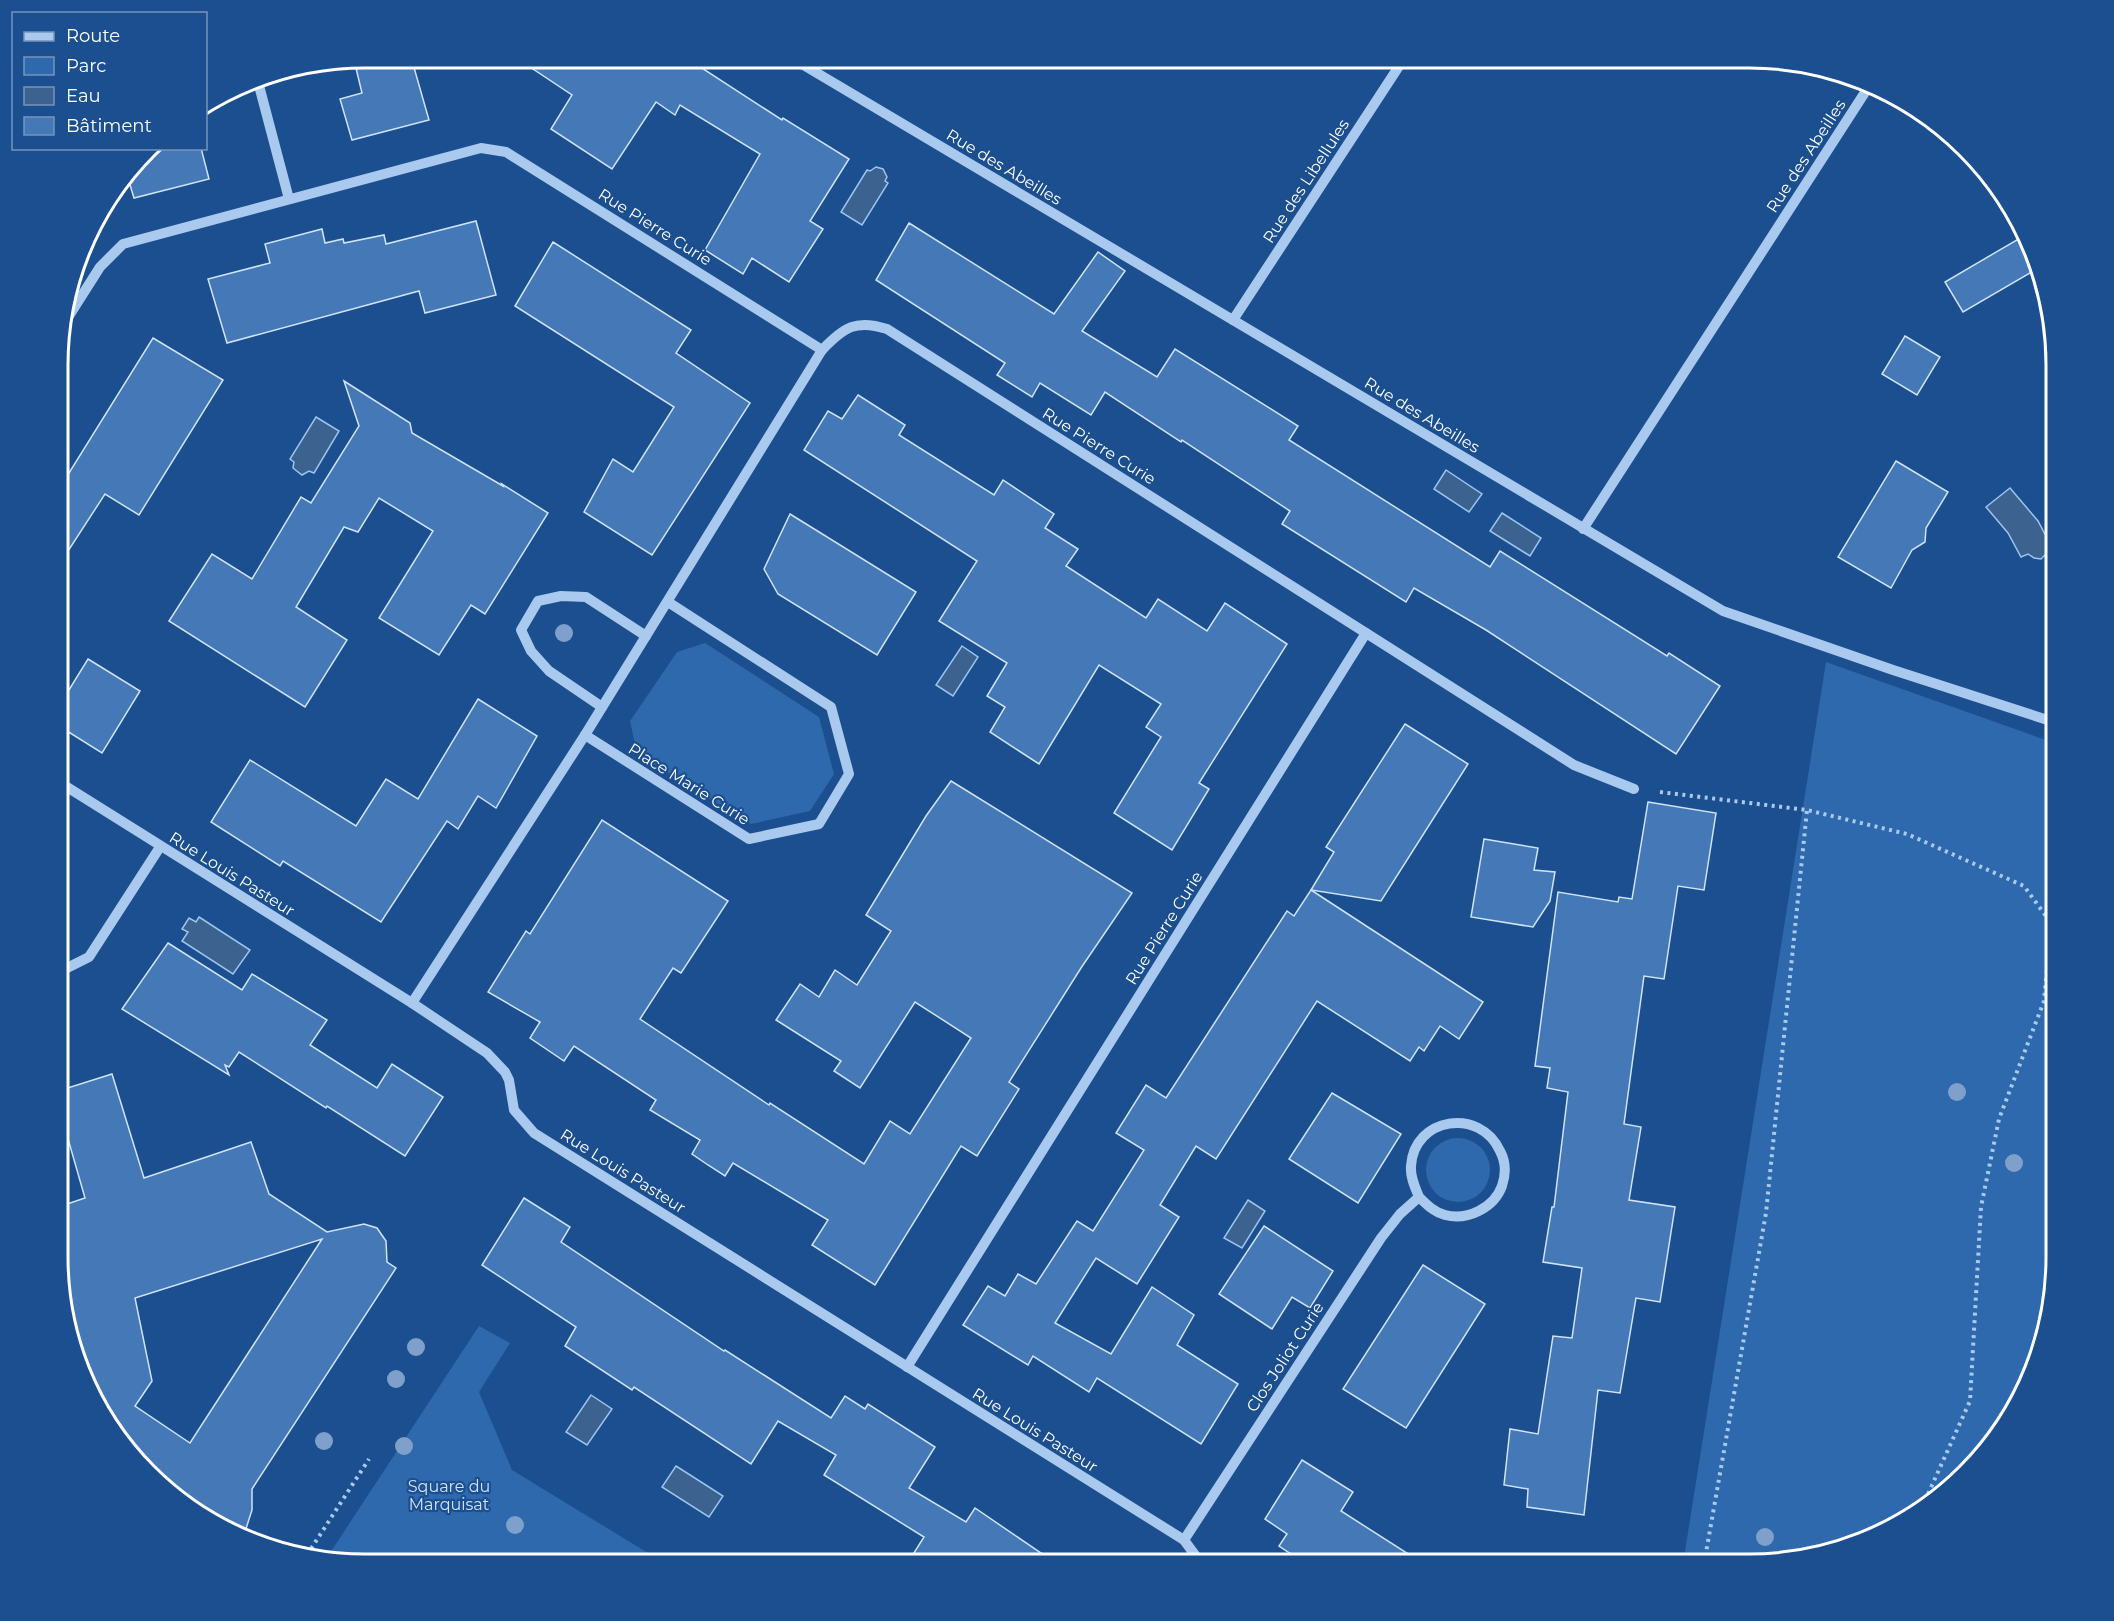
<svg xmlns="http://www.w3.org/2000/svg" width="2114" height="1621" font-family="Montserrat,sans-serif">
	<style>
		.green { fill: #2e69ad }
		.water { fill: #3c6290; stroke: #9cc4f0; stroke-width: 1.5 }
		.building { fill: #4478b7; stroke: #cfe3fa; stroke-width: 1.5; fill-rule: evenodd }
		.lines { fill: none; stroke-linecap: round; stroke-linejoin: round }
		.path { stroke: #a9c9ee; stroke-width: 4; stroke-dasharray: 3 4.5; stroke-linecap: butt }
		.minor { stroke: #a9c9ee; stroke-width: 10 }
		.tree { fill: #7ea0ca }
		.labels { text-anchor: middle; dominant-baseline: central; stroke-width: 4.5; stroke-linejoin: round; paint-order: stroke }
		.street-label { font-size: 16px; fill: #fff; stroke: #1b4f8f }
		.park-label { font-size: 16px; fill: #cfe3fa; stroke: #1b4f8f }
		.rim { fill: none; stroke: #fff; stroke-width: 3 }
	</style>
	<rect width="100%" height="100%" fill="#1b4f8f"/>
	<g class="green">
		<path d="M 705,643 L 819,717 L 834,774 L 810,811 L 751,824 L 637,754 L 630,721 L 677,652 Z"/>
		<path d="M 1826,662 L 2057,744 L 2056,1277 L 2033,1374 L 1981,1459 L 1885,1532 L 1810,1558 L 1749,1564 L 1683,1564 Z"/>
		<circle cx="1458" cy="1170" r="32"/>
		<path d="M 479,1326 L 510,1343 L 479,1392 L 512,1470 L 666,1564 L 345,1563 L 326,1559 Z"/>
	</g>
	<g class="water">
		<path d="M 876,167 L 883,169 L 887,177 L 885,181 L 888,183 L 862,225 L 841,212 L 867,170 L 870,171 Z"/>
		<path d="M 316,417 L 339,431 L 314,473 L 309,471 L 302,475 L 293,468 L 294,462 L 290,459 Z"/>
		<path d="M 1446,470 L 1482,494 L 1469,512 L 1434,489 Z"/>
		<path d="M 2010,488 L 2038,521 L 2049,542 L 2047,543 L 2047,553 L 2041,559 L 2034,558 L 2028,554 L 2021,557 L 2008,533 L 1986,507 Z"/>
		<path d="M 1502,513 L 1541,538 L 1530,556 L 1490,531 Z"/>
		<path d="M 962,646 L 978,657 L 953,696 L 936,685 Z"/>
		<path d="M 199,917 L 250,950 L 233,974 L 182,941 L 188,932 L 182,929 L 189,918 L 196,922 Z"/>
		<path d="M 1248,1200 L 1265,1211 L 1242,1248 L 1224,1238 Z"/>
		<path d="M 591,1395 L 612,1409 L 587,1445 L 566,1432 Z"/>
		<path d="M 676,1466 L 723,1496 L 709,1517 L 662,1487 Z"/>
	</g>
	<g class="building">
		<path d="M 383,57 L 411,57 L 429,120 L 352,140 L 340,99 L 362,93 L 355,64 Z"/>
		<path d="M 515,57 L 685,57 L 782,120 L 783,118 L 849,159 L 810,221 L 823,229 L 789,282 L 752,258 L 743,274 L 705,250 L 760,154 L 680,105 L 675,115 L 656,102 L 612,169 L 551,129 L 572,95 Z"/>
		<path d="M 149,148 L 201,148 L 209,179 L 134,198 L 127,175 Z"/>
		<path d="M 476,221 L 496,295 L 425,313 L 419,291 L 227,343 L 208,279 L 270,263 L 265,244 L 322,229 L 325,243 L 343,239 L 344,243 L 384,235 L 386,244 Z"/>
		<path d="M 909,223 L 1054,314 L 1098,252 L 1125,271 L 1082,331 L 1157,377 L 1175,349 L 1298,426 L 1289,440 L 1490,567 L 1500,551 L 1667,656 L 1669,653 L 1720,686 L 1676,754 L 1486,630 L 1414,588 L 1406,602 L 1282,524 L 1290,511 L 1182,440 L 1181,442 L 1105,392 L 1091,415 L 1040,383 L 1032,397 L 997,375 L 1005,363 L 876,280 Z"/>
		<path d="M 2027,234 L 2040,267 L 1963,312 L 1945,282 Z"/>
		<path d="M 553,242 L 691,330 L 676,353 L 750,403 L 652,555 L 584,512 L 613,459 L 633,472 L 674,407 L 515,306 Z"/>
		<path d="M 1905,336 L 1940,357 L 1917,395 L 1882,374 Z"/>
		<path d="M 153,338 L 223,380 L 139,515 L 105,494 L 59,565 L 59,489 Z"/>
		<path d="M 344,381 L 410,423 L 412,433 L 503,486 L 502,484 L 548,513 L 485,614 L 471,605 L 439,655 L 379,618 L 433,531 L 379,498 L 358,532 L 344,527 L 296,607 L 347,640 L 305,707 L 169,621 L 212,554 L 252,579 L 301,497 L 311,503 L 359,426 Z"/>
		<path d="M 858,395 L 905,425 L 899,435 L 994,495 L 1003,480 L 1054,514 L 1045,528 L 1078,549 L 1066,566 L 1146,618 L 1158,599 L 1207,631 L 1225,603 L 1287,644 L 1199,783 L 1209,789 L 1172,850 L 1114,813 L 1161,737 L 1146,727 L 1161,704 L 1099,665 L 1039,764 L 990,732 L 1005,707 L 987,696 L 1007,663 L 939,621 L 977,561 L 804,450 L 828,411 L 842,419 Z"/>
		<path d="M 1896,461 L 1948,492 L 1926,528 L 1925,542 L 1912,550 L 1891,588 L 1838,557 Z"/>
		<path d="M 790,514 L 916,592 L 877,655 L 778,594 L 764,569 Z"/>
		<path d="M 88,659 L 140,691 L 102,753 L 59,726 L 59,706 Z"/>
		<path d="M 478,699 L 537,736 L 496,808 L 478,796 L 458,829 L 447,821 L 381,922 L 283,861 L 280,866 L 211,822 L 250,760 L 356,826 L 386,779 L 418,799 Z"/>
		<path d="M 1405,724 L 1468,764 L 1381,901 L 1311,890 L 1334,852 L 1326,847 Z"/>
		<path d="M 951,781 L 1132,893 L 1081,968 L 1009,1082 L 1019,1089 L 977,1156 L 961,1146 L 875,1285 L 812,1245 L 828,1220 L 733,1163 L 725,1176 L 708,1165 L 692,1154 L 700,1140 L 650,1110 L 656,1100 L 574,1046 L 564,1061 L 530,1038 L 540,1022 L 488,992 L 526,931 L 530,934 L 602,820 L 728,901 L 681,973 L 673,968 L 640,1019 L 769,1105 L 770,1103 L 864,1164 L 890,1121 L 910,1134 L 971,1038 L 915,1002 L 860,1088 L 834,1071 L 841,1061 L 776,1020 L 800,984 L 819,997 L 835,970 L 857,985 L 891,931 L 866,915 L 926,816 Z"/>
		<path d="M 1648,802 L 1716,813 L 1704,890 L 1678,886 L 1664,979 L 1644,976 L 1624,1124 L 1641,1127 L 1629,1200 L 1675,1207 L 1660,1302 L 1636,1298 L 1620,1393 L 1598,1390 L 1584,1515 L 1527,1507 L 1528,1489 L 1504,1485 L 1510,1429 L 1538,1434 L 1553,1336 L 1572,1338 L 1582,1268 L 1543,1262 L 1552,1207 L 1554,1207 L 1568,1092 L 1547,1088 L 1550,1068 L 1535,1066 L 1558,892 L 1618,902 L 1619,897 L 1632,899 Z"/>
		<path d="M 1484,839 L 1538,848 L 1534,870 L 1555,872 L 1550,901 L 1533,927 L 1471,917 Z"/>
		<path d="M 1311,890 L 1483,1002 L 1459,1039 L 1440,1026 L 1424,1051 L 1419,1047 L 1410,1061 L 1317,1001 L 1216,1159 L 1196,1146 L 1160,1205 L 1179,1217 L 1137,1284 L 1096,1258 L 1055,1323 L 1111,1354 L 1152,1287 L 1194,1315 L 1177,1345 L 1238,1384 L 1201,1444 L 1097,1378 L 1089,1392 L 1033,1356 L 1028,1365 L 963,1325 L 988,1286 L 1005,1296 L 1018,1274 L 1036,1284 L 1077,1221 L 1093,1231 L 1144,1150 L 1116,1133 L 1146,1085 L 1166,1098 L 1287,911 L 1294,916 Z"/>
		<path d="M 168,943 L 242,990 L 252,974 L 327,1020 L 310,1045 L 377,1088 L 392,1064 L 443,1097 L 405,1156 L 327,1106 L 326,1108 L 239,1052 L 229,1067 L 225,1065 L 229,1075 L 122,1009 Z"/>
		<path d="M 112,1074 L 144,1178 L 251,1142 L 269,1194 L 327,1232 L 364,1224 L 377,1228 L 386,1241 L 387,1262 L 396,1268 L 252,1489 L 252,1510 L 243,1538 L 162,1488 L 89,1393 L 58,1277 L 58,1207 L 85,1198 L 58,1104 L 58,1091 ZM 322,1239 L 190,1443 L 135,1406 L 152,1381 L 135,1298 Z"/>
		<path d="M 1332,1093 L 1401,1134 L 1358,1203 L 1289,1159 Z"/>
		<path d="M 524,1198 L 570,1227 L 561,1242 L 724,1351 L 725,1350 L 831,1418 L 845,1396 L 865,1409 L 868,1404 L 935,1447 L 909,1488 L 966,1522 L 975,1508 L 1057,1564 L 907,1564 L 924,1537 L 824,1475 L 836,1455 L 778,1421 L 751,1464 L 634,1387 L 632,1390 L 565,1346 L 576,1327 L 482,1265 Z"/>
		<path d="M 1264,1226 L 1333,1271 L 1310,1308 L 1292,1297 L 1272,1329 L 1219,1294 Z"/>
		<path d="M 1423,1265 L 1485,1304 L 1406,1428 L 1343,1389 Z"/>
		<path d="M 1302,1460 L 1353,1492 L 1341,1511 L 1424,1564 L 1306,1564 L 1279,1546 L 1287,1534 L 1265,1519 Z"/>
	</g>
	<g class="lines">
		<g class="path">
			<path d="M 1660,792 L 1807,810 L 1907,834 L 2024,886 L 2051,923 L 2044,1001 L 1999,1119 L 1981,1207 L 1970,1401 L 1924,1503"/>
			<path d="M 307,1555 L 369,1459"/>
			<path d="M 419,1563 L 449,1556 L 507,1558 L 523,1563"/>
			<path d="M 1704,1564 L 1766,1213 L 1807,810"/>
		</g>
		<g class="minor">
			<path d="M 790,57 L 1723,611 L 1893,670 L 2057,723"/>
			<path d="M 257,78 L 289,199"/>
			<path d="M 1233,320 L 1405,57"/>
			<path d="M 60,330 L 100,267 L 123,244 L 481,148 L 506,152 L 822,350 C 844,327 856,319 887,329 L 1366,633 L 907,1367"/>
			<path d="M 1583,529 L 1871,83"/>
			<path d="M 1366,633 L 1574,765 L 1634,789"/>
			<path d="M 602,707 L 549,671 L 531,651 L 521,630 L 538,601 L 561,596 L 586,597 L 646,636"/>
			<path d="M 585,735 L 749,839 L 819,824 L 849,774 L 831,707 L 668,602"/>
			<path d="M 59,782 L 412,1003 L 487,1053 L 505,1072 L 509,1080 L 514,1110 L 534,1133 L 1184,1540 L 1195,1555 L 1199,1564"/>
			<path d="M 61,971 L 89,957 L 160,847"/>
			<path d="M 58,1002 C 63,991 65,977 58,966"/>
			<path d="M 412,1003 L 585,735 L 822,350"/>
			<path d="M 1184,1540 L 1381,1238 L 1400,1214 L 1419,1197 C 1427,1205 1434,1212 1445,1215 C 1467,1221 1494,1208 1502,1186 C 1506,1174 1506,1162 1500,1151 C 1480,1107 1414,1117 1411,1166 C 1410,1177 1415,1187 1419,1197"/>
		</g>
	</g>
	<g class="tree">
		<circle cx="564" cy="633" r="9"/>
		<circle cx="1957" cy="1092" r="9"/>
		<circle cx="2014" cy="1163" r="9"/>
		<circle cx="416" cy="1347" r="9"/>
		<circle cx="396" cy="1379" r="9"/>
		<circle cx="324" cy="1441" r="9"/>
		<circle cx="404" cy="1446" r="9"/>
		<circle cx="515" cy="1525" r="9"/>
		<circle cx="1765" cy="1537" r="9"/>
	</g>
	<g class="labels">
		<g class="street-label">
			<text transform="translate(1806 156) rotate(-57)">Rue des Abeilles</text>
			<text transform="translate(1004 167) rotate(31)">Rue des Abeilles</text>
			<text transform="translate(1306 181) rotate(-57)">Rue des Libellules</text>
			<text transform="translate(655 227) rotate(32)">Rue Pierre Curie</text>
			<text transform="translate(1422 415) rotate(31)">Rue des Abeilles</text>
			<text transform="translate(1099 446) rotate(32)">Rue Pierre Curie</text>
			<text transform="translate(689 784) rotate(32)">Place Marie Curie</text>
			<text transform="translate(232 874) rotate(32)">Rue Louis Pasteur</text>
			<text transform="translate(1164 928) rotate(-58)">Rue Pierre Curie</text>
			<text transform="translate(623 1171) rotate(32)">Rue Louis Pasteur</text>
			<text transform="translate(1285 1357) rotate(-57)">Clos Joliot Curie</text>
			<text transform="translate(1035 1430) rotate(32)">Rue Louis Pasteur</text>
		</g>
		<g class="park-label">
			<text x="449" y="1486">Square du<tspan x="449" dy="18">Marquisat</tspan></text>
		</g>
	</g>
	<path d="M0 0H2114V1621H0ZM365 68H1749A297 297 0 0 1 2046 365V1257A297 297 0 0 1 1749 1554H365A297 297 0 0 1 68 1257V365A297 297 0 0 1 365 68Z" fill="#1b4f8f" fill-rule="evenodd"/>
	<path class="rim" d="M365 68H1749A297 297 0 0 1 2046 365V1257A297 297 0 0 1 1749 1554H365A297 297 0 0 1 68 1257V365A297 297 0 0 1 365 68Z"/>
	<rect x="12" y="12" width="195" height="138" fill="#1b4f8f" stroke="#7695bc" stroke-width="1.5"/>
	<rect x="24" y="32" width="30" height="9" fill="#a9c9ee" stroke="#7695bc" stroke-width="1.5"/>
	<text x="66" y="42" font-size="18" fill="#ffffff">Route</text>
	<rect x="24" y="57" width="30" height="18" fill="#2e69ad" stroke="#7695bc" stroke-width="1.5"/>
	<text x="66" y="72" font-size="18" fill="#ffffff">Parc</text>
	<rect x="24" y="87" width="30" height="18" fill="#3c6290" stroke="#7695bc" stroke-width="1.5"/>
	<text x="66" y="102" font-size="18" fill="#ffffff">Eau</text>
	<rect x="24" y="117" width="30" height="18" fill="#4478b7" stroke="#7695bc" stroke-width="1.5"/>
	<text x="66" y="132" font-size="18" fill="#ffffff">Bâtiment</text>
</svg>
